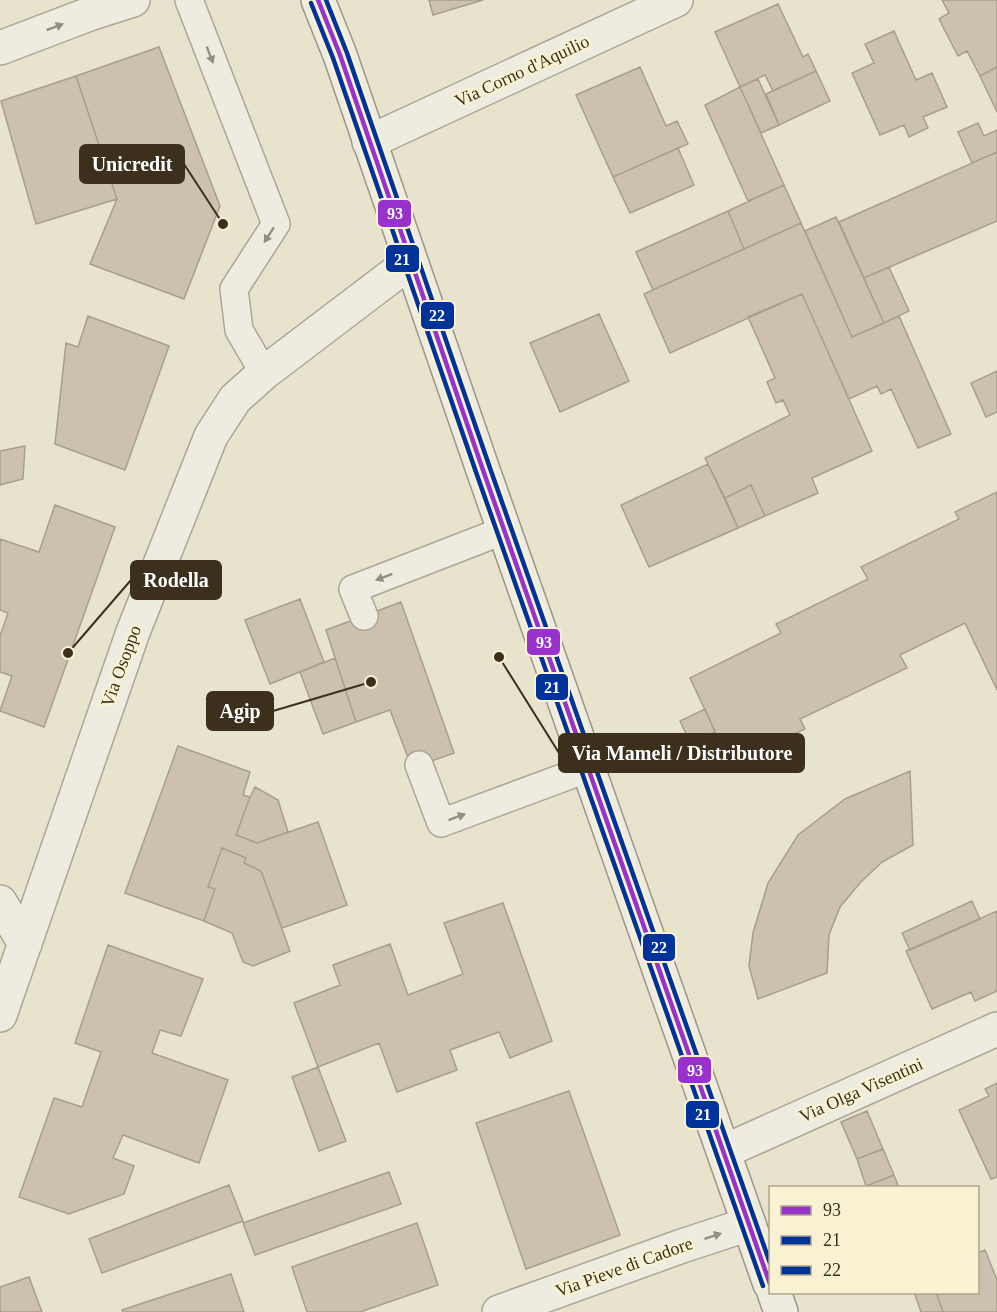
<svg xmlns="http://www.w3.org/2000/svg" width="997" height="1312" font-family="Georgia,serif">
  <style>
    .building { fill: #cbc1ae; stroke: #a89e8c; stroke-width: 1.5 }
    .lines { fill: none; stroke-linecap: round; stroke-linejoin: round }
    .service-casing { stroke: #aca696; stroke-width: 30 }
    .minor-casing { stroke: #aca696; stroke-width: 36 }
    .secondary-casing { stroke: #9c9686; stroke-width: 36 }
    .service { stroke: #eeece0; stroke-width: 27 }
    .minor { stroke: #eeece0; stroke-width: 33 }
    .secondary { stroke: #eeece0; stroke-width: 33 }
    .bus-1-casing { stroke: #f8f2d3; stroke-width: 9 }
    .bus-2-casing { stroke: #f8f2d3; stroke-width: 9 }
    .bus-3-casing { stroke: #f8f2d3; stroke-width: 9 }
    .bus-1 { stroke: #9932cc; stroke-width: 4.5 }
    .bus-2 { stroke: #039; stroke-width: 4.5 }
    .bus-3 { stroke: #039; stroke-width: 4.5 }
    .oneway { fill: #958e7e }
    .labels { text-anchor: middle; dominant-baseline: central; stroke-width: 5; stroke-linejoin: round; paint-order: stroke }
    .street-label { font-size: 18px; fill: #3c301d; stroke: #f8f2d3 }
    .leader { fill: none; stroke: #3c301d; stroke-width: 2 }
    .callout-dot { fill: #3c301d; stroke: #f8f2d3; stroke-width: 2 }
    .callout { fill: #3c301d; stroke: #3c301d; stroke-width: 2 }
    .callout-label { font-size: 20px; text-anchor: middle; font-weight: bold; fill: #fff }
    .line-badge { stroke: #f8f2d3; stroke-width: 2 }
    .badge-label { font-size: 16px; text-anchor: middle; font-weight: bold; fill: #fff }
  </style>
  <rect width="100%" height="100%" fill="#e7e3cd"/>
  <path class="building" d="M429,0h54l-50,15z
    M942,0h55v67l-17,9 -13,-25 -9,5 -19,-37 10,-6z
    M778,4l25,53 5,-3 8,17 -43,20 -8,-16 -25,12 -25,-55z
    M894,31l22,49 16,-7 15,34 -24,10 5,11 -19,9 -5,-12 -24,10 -28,-62 22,-10 -9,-19z
    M159,47l61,159 -36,93 -94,-35 27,-65 -41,-123z
    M640,67l26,59 11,-5 11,23 -75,33 -37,-82z
    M997,67v45l-17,-36z
    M816,71l14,30 -51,24 -13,-31z
    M76,76l41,123 -81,25 -35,-123z
    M758,79l21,46 -18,8 -21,-46z
    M740,87l44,98 -36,16 -43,-96z
    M978,123l6,13 13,-6v22l-25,11 -14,-31z
    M678,148l16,37 -64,28 -17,-36z
    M997,152v69l-133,57 -25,-56z
    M784,185l17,38 -57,26 -16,-38z
    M728,211l16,38 -91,41 -17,-38z
    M836,217l48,106 -32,14 -47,-106z
    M801,223l51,114 47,-21 52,118 -33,14 -27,-59 -10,5 -4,-8 -28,13 -47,-105 -132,59 -26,-59z
    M889,267l20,44 -25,12 -20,-45z
    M802,294l70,157 -60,27 6,15 -53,23 -14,-31 -26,13 -20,-40 85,-43 -7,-15 -7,3 -9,-21 8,-4 -27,-61z
    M599,314l30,67 -69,31 -30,-69z
    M88,316l81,30 -44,124 -70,-26 11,-101 12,4z
    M997,371v41l-11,5 -15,-34z
    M25,446l-2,33 -23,6v-34z
    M708,464l30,64 -89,39 -28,-62z
    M751,485l14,31 -27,12 -13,-30z
    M997,492v198l-32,-67 -65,32 7,13 -107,51 5,10 -74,36 -41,-87 91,-45 -5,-9 92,-45 -7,-12 98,-48 -4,-7z
    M55,505l60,22 -71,200 -44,-16 12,-35 -12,-4v-36l8,-23 -8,-3v-71l39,13z
    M300,599l24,63 -54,22 -25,-64z
    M401,602l53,151 -42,15 -22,-58 -34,12 -30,-92z
    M335,658l21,64 -33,12 -23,-62z
    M705,709l10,23 -25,10 -10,-21z
    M178,746l72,26 -7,23 7,2 -14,38 21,8 61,-21 29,83 -65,23 -21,-57 -17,-8 2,-5 -24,-10 -14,39 7,2 -11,32 -79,-28z
    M910,771l3,74 -31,17 -22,21 -20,24 -11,28 -2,38 -69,26 -9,-33 4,-33 15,-50 30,-48 47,-36z
    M255,787l23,13 10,32 -31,11 -21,-8 14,-38z
    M222,848l24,10 -2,5 17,8 29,80 -37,15 -10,-4 -11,-29 -28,-12 11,-32 -7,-2z
    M972,901l8,18 -70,31 -8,-17z
    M503,903l49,138 -42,17 -11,-26 -49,18 7,20 -60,22 -18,-49 -61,24 -24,-64 46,-18 -7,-20 57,-21 18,51 55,-21 -19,-51z
    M997,911v80l-22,10 -4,-9 -39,17 -26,-58z
    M108,945l95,34 -22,57 -21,-6 -8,23 76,27 -29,83 -76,-28 -10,23 21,8 -10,28 -55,20 -50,-17 35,-99 28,9 19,-55 -26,-9z
    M318,1067l28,74 -27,10 -27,-74z
    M997,1083v94l-6,2 -32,-69 30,-14 -4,-7z
    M569,1091l51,144 -94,34 -50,-146z
    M867,1111l16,38 -26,10 -16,-37z
    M883,1149l11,26 -28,11 -9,-27z
    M389,1172l12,32 -146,51 -12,-32z
    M894,1175l5,13h-37l4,-2z
    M229,1185l14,36 -141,52 -13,-34z
    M417,1223l21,62 -78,27h-53l-15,-45z
    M985,1250l12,30v32h-54l-7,-20h42v-39z
    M231,1274l13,38h-121l-1,-2z
    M29,1277l13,35h-42v-25z
    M914,1292h22l7,20h-22z"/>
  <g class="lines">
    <g class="service-casing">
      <path id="service" d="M189,0l87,224 -42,65 5,41 25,43
        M364,616l-11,-27 152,-59
        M419,765l22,58 148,-55"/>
    </g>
    <g class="minor-casing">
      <path id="minor" d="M0,48l92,-35 41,-13
        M369,142l307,-142
        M0,902l25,42
        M0,1015l133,-383 78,-196 24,-37 29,-26 146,-111
        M725,1151l272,-122
        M499,1312l183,-66 67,-22"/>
    </g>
    <g class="secondary-casing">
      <path id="secondary" d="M318,0l22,55 144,418 286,811
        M774,1292l7,20"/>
    </g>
    <use href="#service" class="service"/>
    <use href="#minor" class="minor"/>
    <use href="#secondary" class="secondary"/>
    <g class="bus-1-casing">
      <path id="bus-1" d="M318,0l22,55 144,418 286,811"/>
    </g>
    <g class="bus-2-casing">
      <path id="bus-2" d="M311,3l22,55 144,417 286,811"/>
    </g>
    <g class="bus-3-casing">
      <path id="bus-3" d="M326,0l21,53 144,418 279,792"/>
    </g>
    <use href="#bus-1" class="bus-1"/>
    <use href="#bus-2" class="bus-2"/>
    <use href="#bus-3" class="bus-3"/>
  </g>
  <defs><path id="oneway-solid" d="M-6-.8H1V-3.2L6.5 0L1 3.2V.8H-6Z" transform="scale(1.5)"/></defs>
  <g class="oneway">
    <use href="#oneway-solid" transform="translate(55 27) rotate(-21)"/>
    <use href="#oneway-solid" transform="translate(210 55) rotate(69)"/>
    <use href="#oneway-solid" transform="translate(269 235) rotate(123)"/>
    <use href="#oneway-solid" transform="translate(384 577) rotate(159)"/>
    <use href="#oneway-solid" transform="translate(457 817) rotate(-20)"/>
    <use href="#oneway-solid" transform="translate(713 1236) rotate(-18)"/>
  </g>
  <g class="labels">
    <g class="street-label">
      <text transform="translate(522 71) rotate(-25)">Via Corno d'Aquilio</text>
      <text transform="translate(121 666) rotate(-70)">Via Osoppo</text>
      <text transform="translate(861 1090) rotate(-24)">Via Olga Visentini</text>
      <text transform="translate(624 1267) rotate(-20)">Via Pieve di Cadore</text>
    </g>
  </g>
  <path class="leader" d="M223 224L184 164M68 653L131 580M371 682L273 711M499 657L559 753"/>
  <g class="callout-dot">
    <circle cx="223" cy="224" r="6"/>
    <circle cx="68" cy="653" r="6"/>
    <circle cx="371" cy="682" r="6"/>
    <circle cx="499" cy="657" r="6"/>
  </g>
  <g class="callout">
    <rect x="80" y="145" width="104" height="38" rx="6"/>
    <rect x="131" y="561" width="90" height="38" rx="6"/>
    <rect x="207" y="692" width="66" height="38" rx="6"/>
    <rect x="559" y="734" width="245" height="38" rx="6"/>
  </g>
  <g class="callout-label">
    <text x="132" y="171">Unicredit</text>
    <text x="176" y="587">Rodella</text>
    <text x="240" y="718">Agip</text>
    <text x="682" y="760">Via Mameli / Distributore</text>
  </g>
  <g class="line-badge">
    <rect x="377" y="199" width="35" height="29" rx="6" fill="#9932cc"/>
    <rect x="385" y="244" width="35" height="29" rx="6" fill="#039"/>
    <rect x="420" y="301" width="35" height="29" rx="6" fill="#039"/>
    <rect x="526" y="628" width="35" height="28" rx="6" fill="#9932cc"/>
    <rect x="535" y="673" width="34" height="28" rx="6" fill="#039"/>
    <rect x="642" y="933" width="34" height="29" rx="6" fill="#039"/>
    <rect x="677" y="1056" width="35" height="28" rx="6" fill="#9932cc"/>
    <rect x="685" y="1100" width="35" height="29" rx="6" fill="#039"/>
  </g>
  <g class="badge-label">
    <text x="395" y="219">93</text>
    <text x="402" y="265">21</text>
    <text x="437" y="321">22</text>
    <text x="544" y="648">93</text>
    <text x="552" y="693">21</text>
    <text x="659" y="953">22</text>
    <text x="695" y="1076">93</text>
    <text x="703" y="1120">21</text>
  </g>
  <rect x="769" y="1186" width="210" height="108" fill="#f8f2d3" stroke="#ada48a" stroke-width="1.5"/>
  <rect x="781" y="1206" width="30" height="9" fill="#9932cc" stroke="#ada48a" stroke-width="1.5"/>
  <text x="823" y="1216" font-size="18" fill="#3c301d">93</text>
  <rect x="781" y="1236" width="30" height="9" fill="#003399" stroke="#ada48a" stroke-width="1.5"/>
  <text x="823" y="1246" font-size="18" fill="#3c301d">21</text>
  <rect x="781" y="1266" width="30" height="9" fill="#003399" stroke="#ada48a" stroke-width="1.5"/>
  <text x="823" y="1276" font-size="18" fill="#3c301d">22</text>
</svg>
